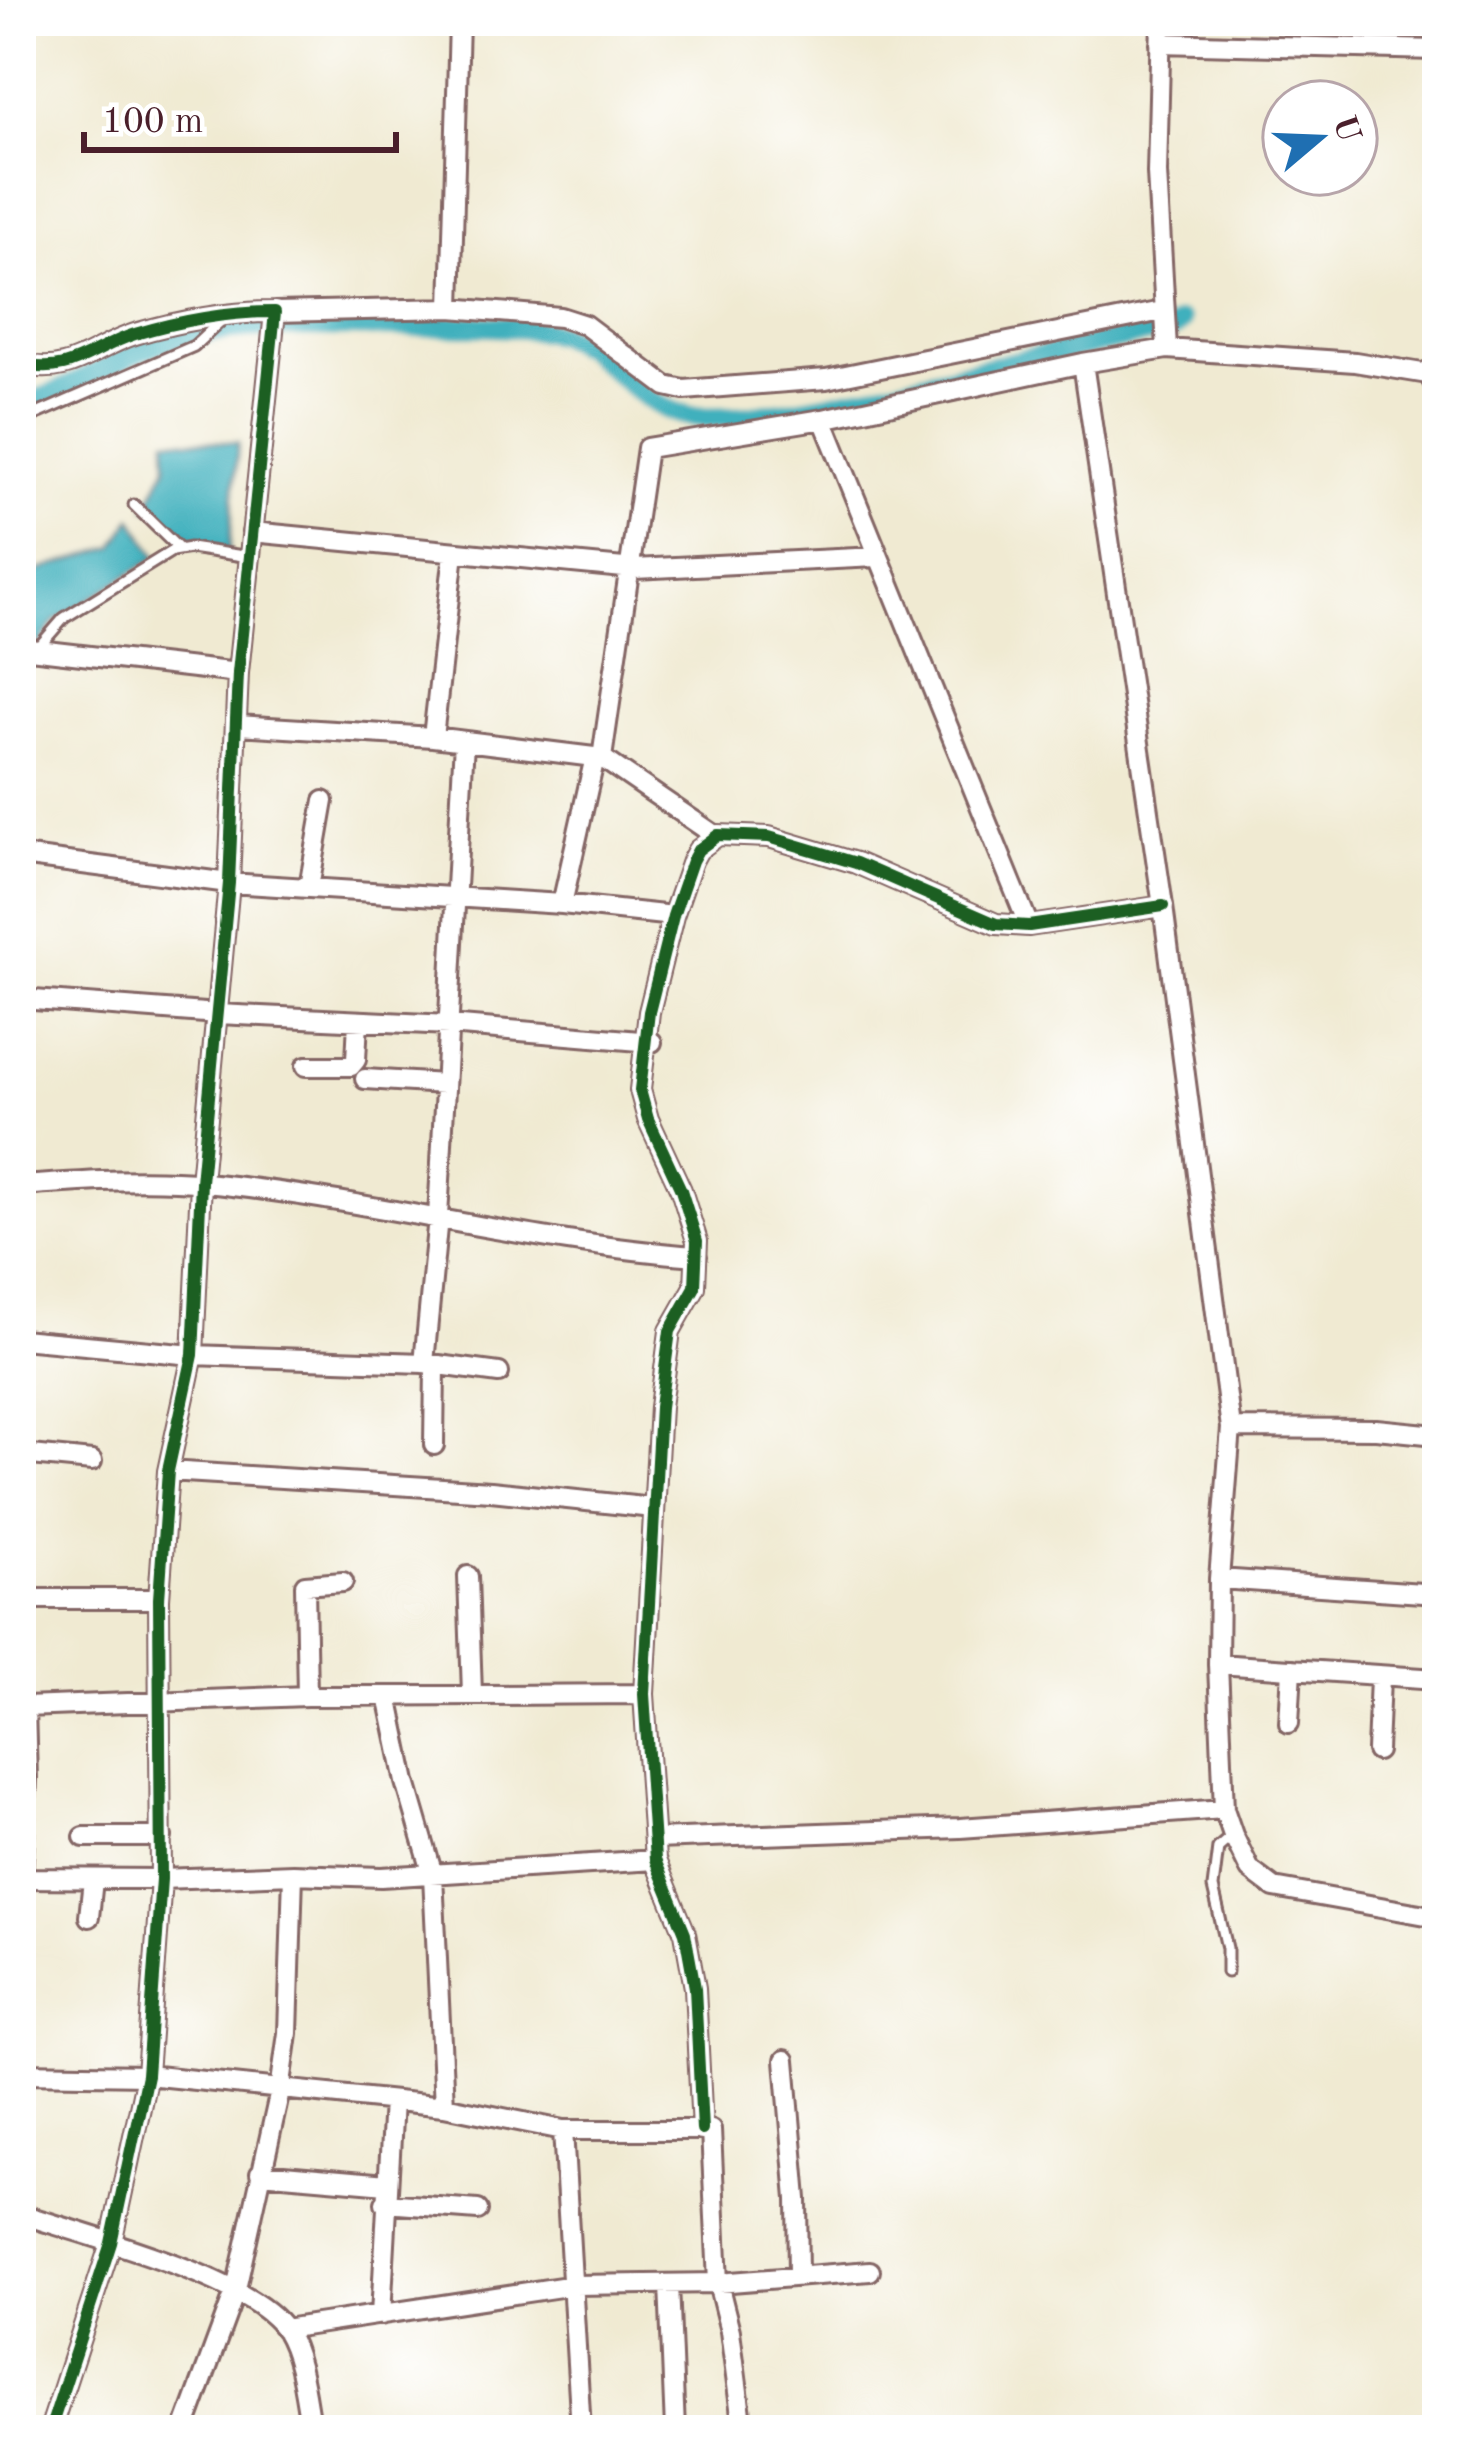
<svg xmlns="http://www.w3.org/2000/svg" width="1458" height="2451" font-family="'Old Standard TT',serif">
  <style>
    .water { fill: #41b0bd; stroke: #466874; stroke-width: 3 }
    .lines { fill: none; stroke-linecap: round; stroke-linejoin: round }
    .canal { stroke: #41b0bd; stroke-width: 21 }
    .service-casing { stroke: #846665; stroke-width: 15 }
    .minor-casing { stroke: #846665; stroke-width: 24 }
    .service { stroke: #fff; stroke-width: 9 }
    .minor { stroke: #fff; stroke-width: 18 }
    .cycleway-casing { stroke: #fff; stroke-width: 20 }
    .cycleway { stroke: #1b5e20; stroke-width: 12 }
  </style>
  <rect width="100%" height="100%" fill="#fff"/>
  <filter id="ink" filterUnits="userSpaceOnUse"><feTurbulence type="fractalNoise" baseFrequency=".00833" numOctaves="2"/><feDisplacementMap in="SourceGraphic" scale="24" xChannelSelector="R" yChannelSelector="G"/><feConvolveMatrix kernelMatrix="1 2 1 2 8 2 1 2 1" color-interpolation-filters="sRGB"/></filter>
  <filter id="wash" filterUnits="userSpaceOnUse"><feTurbulence type="fractalNoise" baseFrequency=".004" numOctaves="4" result="noise"/><feDisplacementMap in="SourceGraphic" scale="48" xChannelSelector="R" yChannelSelector="G"/><feGaussianBlur stdDeviation="2.7" result="paint"/><feColorMatrix in="noise" values="0 0 0 0 0 0 0 0 0 0 0 0 0 0 0 0 0 1.4 0 .05"/><feComposite in="paint" operator="in"/></filter>
  <g filter="url(#wash)">
    <rect width="100%" height="100%" fill="#f0ead2"/>
    <path class="water" d="M166,439l72,4 -9,109 -40,-8 -33,-33 -10,-3 21,-42z
      M132,518l25,39 -101,63 -16,23 -19,2v-69l93,-29z"/>
    <g class="lines">
      <path class="canal" d="M21,405c54,-15 97,-50 150,-65 67,-18 140,-12 209,-13 54,0 110,-4 164,4 61,9 91,84 157,86 80,2 164,-21 242,-39 77,-18 154,-34 232,-51l6,-5"/>
    </g>
  </g>
  <g filter="url(#ink)">
    <g class="lines">
      <g class="service-casing">
        <path id="service" d="M21,421l173,-75 29,-27
          M134,505l45,44
          M37,649l27,-31 108,-67 18,-3 60,9
          M1227,1972v-24l-14,-60 5,-40 15,-13"/>
      </g>
      <g class="minor-casing">
        <path id="minor" d="M1161,21l-4,152 10,176
          M1160,43l277,7
          M451,308l8,-287
          M275,312l176,-4 109,9 25,8 81,61 18,4 142,-11 336,-68
          M21,364c50,13 70,-16 114,-30 44,-13 94,-22 140,-22l-37,361 -9,210 -28,299 -8,173 -25,116 -9,128 2,280 -14,196 -36,168 -61,187
          M823,419l206,507
          M252,532l382,37 243,-12
          M21,648l217,25
          M238,725l195,12 169,21
          M433,737l21,-184
          M716,836l-114,-78 45,-310 176,-29 260,-56
          M21,856l208,27 333,21 111,12
          M309,887l15,-86
          M562,904l33,-147
          M21,999l197,15 231,11 203,17
          M306,1066h45l5,-6 2,-39
          M365,1079l79,5
          M21,1186c59,-4 125,-9 184,-3 165,16 326,61 492,73
          M21,1339l172,16 231,8 75,10
          M424,1363l14,-146 26,-476
          M1231,1428l-68,-522 -80,-543 84,-14 188,13 73,12 9,14
          M1437,1435l-61,-6 -145,-1 -12,151 -1,85 6,145 9,26 17,35 24,18 163,29
          M434,1445l1,-79
          M21,1454l71,7
          M168,1471l323,20 162,17
          M468,1576l4,118
          M1219,1579l218,15
          M21,1599h138
          M1218,1664l219,15
          M307,1696l-2,-111 38,-3
          M388,1696l18,86 27,93 11,231
          M1289,1723l3,-54
          M1377,1751l3,-74
          M84,1837h78
          M655,1839l305,-11 264,-19
          M21,1878l140,1 132,-5 88,3 274,-17
          M22,1878l5,-99 -2,-72 282,-11 337,-2
          M89,1917l4,-37
          M785,2060l12,139 1,76
          M21,2073l126,2 297,31 119,24h148l7,153 12,48 13,99
          M563,2130l18,300
          M702,2130l-7,-142 -10,-55 -30,-73 -11,-166 16,-287 10,-76 25,-44 2,-46 -16,-51 -33,-71 -8,-29 9,-78 24,-96 19,-55 6,-11 20,-15 51,2 87,26 140,61 33,2 134,-20
          M260,2173l127,11
          M385,2203l93,7
          M21,2214c61,20 231,64 264,116 17,28 20,69 26,100
          M669,2284l6,146
          M381,2315l12,-214
          M284,2329l290,-44 144,-2 152,-12
          M184,2430l52,-141 44,-198 8,-58 5,-159"/>
      </g>
      <use href="#service" class="service"/>
      <use href="#minor" class="minor"/>
      <g class="cycleway-casing">
        <path id="cycleway" d="M21,364c50,13 70,-16 114,-30 44,-13 94,-22 140,-22l-37,361 -9,210 -28,299 -8,173 -25,116 -9,128 2,280 -14,196 -36,168 -61,187
          M702,2130l-7,-142 -10,-55 -30,-73 -11,-166 16,-287 10,-76 25,-44 2,-46 -16,-51 -33,-71 -8,-29 9,-78 24,-96 19,-55 6,-11 20,-15 51,2 87,26 140,61 33,2 134,-20"/>
      </g>
      <use href="#cycleway" class="cycleway"/>
    </g>
  </g>
  <rect width="1458" height="2451" fill="none" stroke="#fff" stroke-width="72"/>
  <g transform="translate(1320 138) rotate(71)"><circle r="57" fill="#ffffff" stroke="#b7a5aa" stroke-width="3"/>
  <path d="M0-9L21 45L0 30L-21 45Z" fill="#1f6fb2"/>
  <text y="-18" font-size="33" font-weight="bold" text-anchor="middle" fill="#4a1f2b">U</text>
  </g>
  <path d="M84 132v18h312v-18" fill="none" stroke="#4a1f2b" stroke-width="6"/>
  <text x="102" y="132" font-size="36" fill="#4a1f2b" stroke="#ffffff" stroke-width="9" paint-order="stroke">100 m</text>
</svg>
